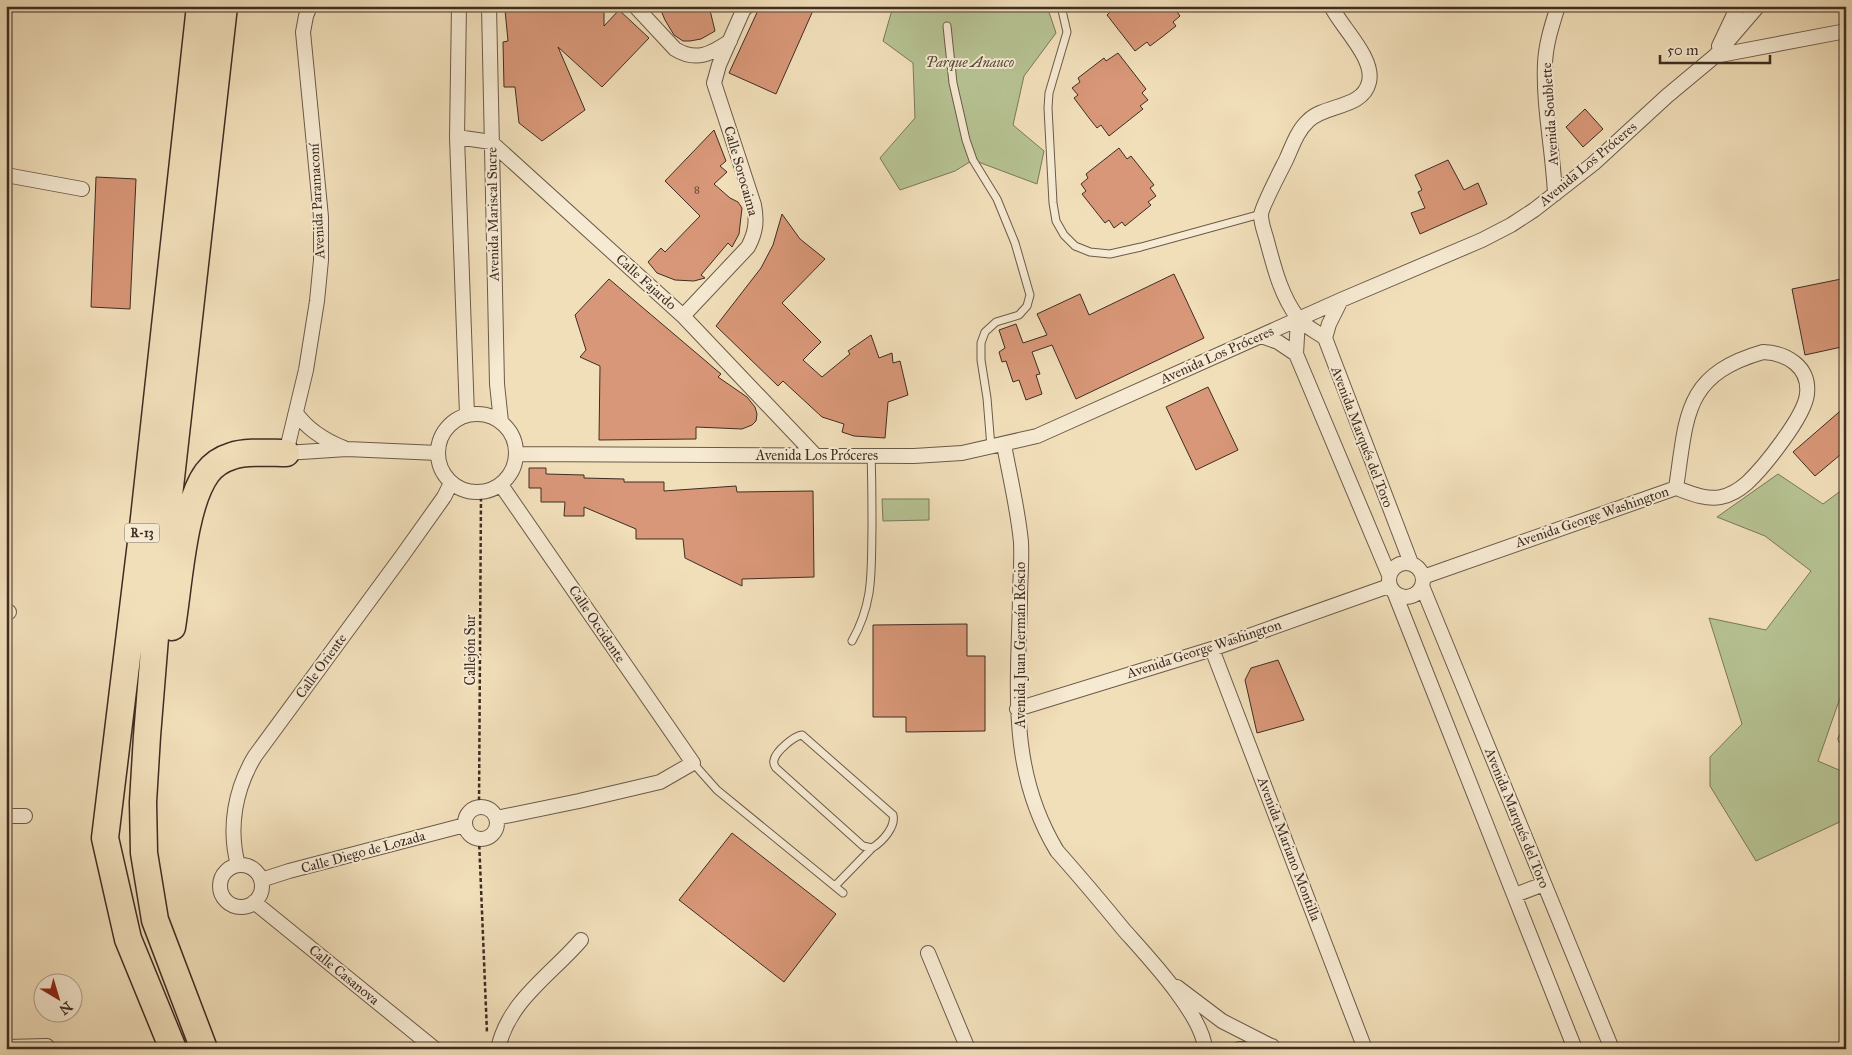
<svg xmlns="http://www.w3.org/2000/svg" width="1852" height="1055" font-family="'IM FELL Great Primer',serif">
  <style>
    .green { fill: #b6c292; stroke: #7a785a }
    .building { fill: #d89778; stroke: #3f2d23 }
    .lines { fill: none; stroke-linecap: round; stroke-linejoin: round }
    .lane-casing { stroke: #6c5a49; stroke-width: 9 }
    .street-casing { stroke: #6c5a49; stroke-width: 16 }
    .highway-casing { stroke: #3f2d23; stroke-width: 29 }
    .path { stroke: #3f2d23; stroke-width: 2.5; stroke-dasharray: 4 2.5; stroke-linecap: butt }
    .lane { stroke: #f6ead2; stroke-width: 7 }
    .street { stroke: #f6ead2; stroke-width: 14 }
    .highway { stroke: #f1dfba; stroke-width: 26 }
    .labels { text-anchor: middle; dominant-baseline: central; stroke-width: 4; stroke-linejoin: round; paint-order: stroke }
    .number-label { font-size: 11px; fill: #654838 }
    .shield { fill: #f6ead2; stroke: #766658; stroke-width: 1 }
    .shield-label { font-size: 12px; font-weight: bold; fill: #3f2d23 }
    .park-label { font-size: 14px; font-style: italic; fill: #574b39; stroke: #f6ead2 }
    .street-label { font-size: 14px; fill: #3f2d23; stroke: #f6ead2 }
  </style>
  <rect width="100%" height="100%" fill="#f1dfba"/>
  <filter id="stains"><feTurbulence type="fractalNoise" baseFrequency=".004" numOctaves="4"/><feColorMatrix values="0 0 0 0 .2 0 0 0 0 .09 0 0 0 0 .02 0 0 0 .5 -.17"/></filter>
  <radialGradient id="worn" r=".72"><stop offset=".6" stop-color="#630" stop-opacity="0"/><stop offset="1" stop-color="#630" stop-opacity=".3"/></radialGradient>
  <path class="green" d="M897,6h150l9,27 -32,43 -11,49 31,26 -7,33 -64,-24 -18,11 -55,19 -20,-32 35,-40 -2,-55 -30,-22 9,-31z
    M1778,474l45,30 23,-17v126l-3,5 3,6v57l-28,80 28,12v46l-90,42 -46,-75v-29l32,-33 -33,-106 57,12 45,-59 -46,-35 -48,-19z
    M882,499h47v21l-46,1z"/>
  <path class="building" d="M532,6h72v20l15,-16 30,28 -47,49 -44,-40 27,63 -43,31 -23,-18 -4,-36h-11l-1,-45 5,-1 -3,-31 27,-2z
    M659,6h50l6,25 -14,8 -11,2h-7l-9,-6 -9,-15z
    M760,6h55l-39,88 -47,-21z
    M1107,6h66l7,10 -7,6 3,4 -14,11 -12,9 -3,-4 -12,9 -28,-36 4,-4z
    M1118,53l28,36 -4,4 6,7 -8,6 3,3 -34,27 -8,-11 -4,3 -8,-10 -15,-20 4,-3 -6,-7 8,-6 -2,-4 26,-20 2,3z
    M1585,109l18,20 -20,18 -17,-20z
    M714,130l12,31 -6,5 7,6 -13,12 16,14 8,4 4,6 -3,26 -7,13 -4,-4 -27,32 4,3 -11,3 -19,-1 -18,-7 -9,-11 13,-14 4,4 35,-36 -35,-35z
    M1119,148l8,11 4,-3 8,10 15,19 -4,3 6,8 -8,6 3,3 -26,21 -3,-4 -8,6 -5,-8 -4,3 -8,-10 -15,-19 4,-3 -5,-7 7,-6 -2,-4z
    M1448,160l16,30 14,-7 9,21 -67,30 -9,-21 14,-5 -7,-16 4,-2 -7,-15z
    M96,177l40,2 -6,130 -39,-2z
    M782,214l18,25 25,20 -43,44 39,39 -18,18 19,17 28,-23 -2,-3 23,-16 8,23 13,-5 1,10 7,-2 8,34 -20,7 -3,36 -31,-2 -12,-4 2,-8 -22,-7 -39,-36 -5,5 -62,-60 45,-58 12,-23z
    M1174,274l30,64 -128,61 -24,-54 -20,7 8,22 -4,1 6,19 -16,6 -7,-20 -6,2 -7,-21 -4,1 -3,-10 6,-4 -6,-18 17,-6 7,19 24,-8 -10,-21 43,-20 9,21z
    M1846,278v68l-41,9 -13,-66z
    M609,279l112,95 -3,3 29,20 8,10 2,7 -1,7 -4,4 -10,4 -46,-2v12l-97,1 1,-74 -20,-9 6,-7 -11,-35z
    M1208,387l30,63 -42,20 -30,-63z
    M1846,406v44l-31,26 -22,-24z
    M529,468h17v6l38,1v3l40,1v3h40v9l72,-5 1,6 76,-1 1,86 -72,2v7l-57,-28 -2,-19h-47v-10l-52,-22v9h-20l1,-14h-24v-14h-12z
    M967,624v32h18v75l-79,1v-15h-33v-92z
    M1278,660l26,60 -47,13 -12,-53 6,-12z
    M732,833l104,81 -52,68 -105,-82z"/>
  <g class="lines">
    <g class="lane-casing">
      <path id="lane" d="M1061,6l6,26 -18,61 -1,15 5,95 3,18 8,14 11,11 15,6 20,2 31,-7 120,-33
        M744,13l10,-7
        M947,26l6,57 13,57 7,20 24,39 18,44 15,52 -3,11 -8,9 -23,7 -11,10 -4,11v17l6,38 4,49
        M852,641c22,-39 19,-69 20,-112 0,-25 0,-49 -1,-74
        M1846,732l-4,7 4,2
        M693,763l24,27 126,103
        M835,886l37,-38c10,-6 24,-21 21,-33l-91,-80c-8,1 -26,16 -28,25 -1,4 0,5 2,8l87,78 9,2"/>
    </g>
    <g class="street-casing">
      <path id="street" d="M310,6l-4,10 -3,16 18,185v43l-4,41 -11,69 -20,83 61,-4 91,4
        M459,6l-2,131 10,278
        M489,6l8,378 4,38
        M635,6l40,43c21,13 36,5 55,-8
        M1331,6c10,21 44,52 38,76 -6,27 -45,22 -61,39 -11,10 -16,26 -22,39 -5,10 -25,48 -25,55 0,9 4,18 6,26 7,26 14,55 31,77 6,8 19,14 27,20l86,225
        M1719,46l19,-40
        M1715,56l131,-25
        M457,137l34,5 192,174 132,139
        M6,175l76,14
        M1555,194c-2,-44 -12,-88 -10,-131 1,-20 7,-38 13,-57
        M683,316l65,-69c8,-15 9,-26 6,-42l-40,-122 5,-18 26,-59
        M1298,319l-2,35 93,221
        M1261,336l17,6 18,12
        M1325,338l4,-14 12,-24
        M1763,352c24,1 47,15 44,42 -2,22 -43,73 -60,89 -8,7 -16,12 -26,14 -16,3 -31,-4 -45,-9 11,-72 7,-113 87,-136z
        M296,413c12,17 28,27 48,35
        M438 453a39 39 0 1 1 78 0a39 39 0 1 1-78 0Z
        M1004,445c6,32 14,65 17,97 1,19 -1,39 -1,57 -2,90 -12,171 37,252 23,26 45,52 67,79 23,26 79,85 81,119
        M517,454l397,2 48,-3 75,-17 304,-136 141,-60 29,-15 23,-15 59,-46 74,-68 48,-40 43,-50
        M1389 580a17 17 0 1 1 34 0a17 17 0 1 1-34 0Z
        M1423,577l253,-89
        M1422,586l190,463
        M1395,594l180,455
        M6,612h3
        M1212,649l153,400
        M1017,709l195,-60 177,-63
        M465 823a16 16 0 1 1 32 0a16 16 0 1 1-32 0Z
        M6,816h19
        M496,818l83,-17 81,-19 33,-19 -192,-278
        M238,865c-10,-37 -3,-76 17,-109l147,-200 42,-59 7,-14
        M220 886a21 21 0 1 1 42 0a21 21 0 1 1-42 0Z
        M261,880l28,-9 176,-46
        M1515,895l29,-11
        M254,902l181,147
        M928,953l40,96
        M1177,987l45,34 49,25
        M6,1047l41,-1
        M498,1049c10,-48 53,-74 83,-109
        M1240,1049l32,-3"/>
    </g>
    <g class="highway-casing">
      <path id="highway" d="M172,627c7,-42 11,-121 35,-154 6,-8 15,-14 25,-17 13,-5 39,-3 54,-3
        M173,1049l-45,-110 -23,-101 39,-320 56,-512
        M204,1049l-49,-129 -11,-67 -1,-51 4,-66 13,-160 64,-570"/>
    </g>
    <path class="path" d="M479,807l2,-314
      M479,839l8,194"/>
    <use href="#lane" class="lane"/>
    <use href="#street" class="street"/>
    <use href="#highway" class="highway"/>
  </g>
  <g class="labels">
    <g class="number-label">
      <text x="697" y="189">8</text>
    </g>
    <rect class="shield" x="124.5" y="523.5" width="35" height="19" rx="4"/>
    <g class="shield-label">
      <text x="142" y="533">R-13</text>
    </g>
    <g class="park-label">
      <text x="970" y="62">Parque Anauco</text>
    </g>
    <g class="street-label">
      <text transform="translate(1550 114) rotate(-94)">Avenida Soublette</text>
      <text transform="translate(1588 164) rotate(-40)">Avenida Los Próceres</text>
      <text transform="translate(741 171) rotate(74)">Calle Sorocaima</text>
      <text transform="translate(317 201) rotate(-93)">Avenida Paramaconí</text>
      <text transform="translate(493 214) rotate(-91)">Avenida Mariscal Sucre</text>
      <text transform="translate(646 282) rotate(42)">Calle Fajardo</text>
      <text transform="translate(1217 355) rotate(-24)">Avenida Los Próceres</text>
      <text transform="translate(1362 437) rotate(69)">Avenida Marqués del Toro</text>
      <text x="817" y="455">Avenida Los Próceres</text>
      <text transform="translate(1592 517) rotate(-19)">Avenida George Washington</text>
      <text transform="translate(597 624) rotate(56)">Calle Occidente</text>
      <text transform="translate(1020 645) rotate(-90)">Avenida Juan Germán Róscio</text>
      <text transform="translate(1204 649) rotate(-18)">Avenida George Washington</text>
      <text transform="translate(470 650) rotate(-90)">Callejón Sur</text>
      <text transform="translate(321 666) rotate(-54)">Calle Oriente</text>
      <text transform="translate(1517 818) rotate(68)">Avenida Marqués del Toro</text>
      <text transform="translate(1289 849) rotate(69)">Avenida Mariano Montilla</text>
      <text transform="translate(363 852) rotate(-15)">Calle Diego de Lozada</text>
      <text transform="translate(344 975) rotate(39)">Calle Casanova</text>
    </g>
  </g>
  <rect width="1852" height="1055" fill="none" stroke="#f1dfba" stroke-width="25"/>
  <rect x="8" y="8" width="1837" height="1040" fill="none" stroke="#3f2d23" stroke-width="2.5"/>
  <rect x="12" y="12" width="1827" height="1030" fill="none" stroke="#3f2d23"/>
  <g transform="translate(58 998) rotate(142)"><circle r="24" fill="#f6ead2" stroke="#ad9e8c"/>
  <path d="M0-4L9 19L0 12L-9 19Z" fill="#8f2418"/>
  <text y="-8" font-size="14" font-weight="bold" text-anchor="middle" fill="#3f2d23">N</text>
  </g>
  <path d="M1660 55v8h110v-8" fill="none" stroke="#3f2d23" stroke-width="2.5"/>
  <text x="1667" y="55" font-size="15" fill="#3f2d23" stroke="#f6ead2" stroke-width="4" paint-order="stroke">50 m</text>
  <rect width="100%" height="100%" filter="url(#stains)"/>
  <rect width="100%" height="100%" fill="url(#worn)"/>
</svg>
